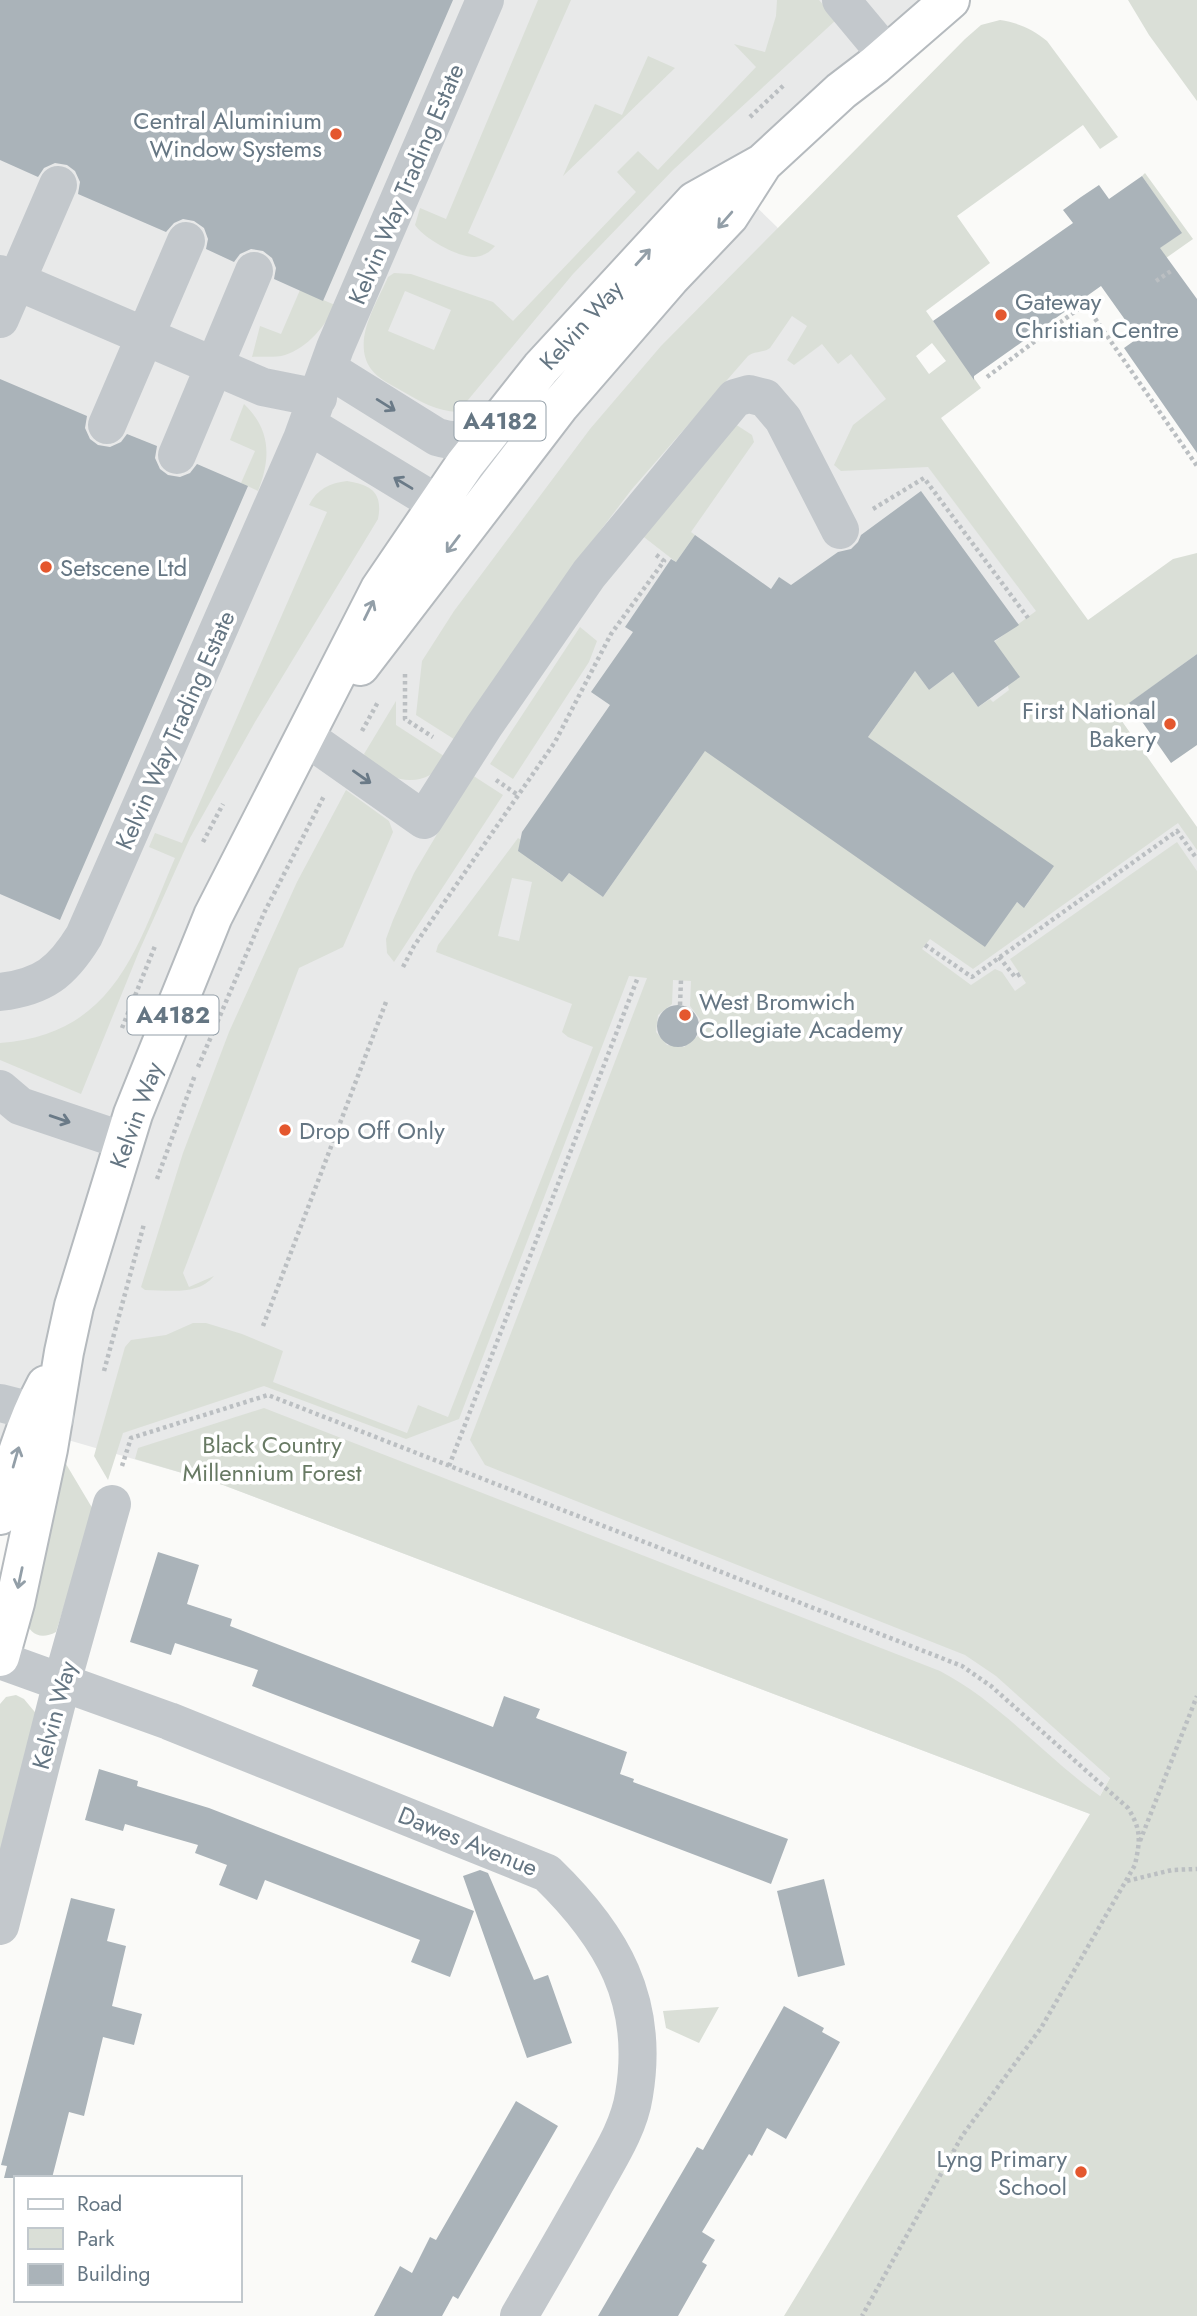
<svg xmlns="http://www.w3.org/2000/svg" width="1197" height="2316" font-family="Jost,sans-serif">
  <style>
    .built { fill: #e8e9e9 }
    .green { fill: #dadfd7; fill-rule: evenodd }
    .building { fill: #aab3b9 }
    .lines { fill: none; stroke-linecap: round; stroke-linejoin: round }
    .major-casing { stroke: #b5babe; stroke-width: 42 }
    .path { stroke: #bbbfc2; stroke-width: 4.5; stroke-dasharray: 3.5 3.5; stroke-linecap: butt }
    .minor { stroke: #c3c8cc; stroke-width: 38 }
    .major { stroke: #fff; stroke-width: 38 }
    .oneway { stroke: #939fa8 }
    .oneway2 { stroke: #6a7a87 }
    .poi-dot { fill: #e4572e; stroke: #fff; stroke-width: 2.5 }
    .labels { text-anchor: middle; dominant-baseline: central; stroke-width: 7; stroke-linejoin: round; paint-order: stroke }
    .shield { fill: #fff; stroke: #939fa8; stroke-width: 2 }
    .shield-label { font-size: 23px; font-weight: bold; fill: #657683 }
    .poi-label { font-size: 24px; fill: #657683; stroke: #fff; text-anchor: start }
    .street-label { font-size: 24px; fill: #657683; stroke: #fff }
    .park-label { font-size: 24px; fill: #687a64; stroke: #fff }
  </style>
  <rect width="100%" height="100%" fill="#fafaf8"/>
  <path class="built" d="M0,0h950l-212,189 39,38 420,602v791l-107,194 -867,-329 -186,-54 -37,84z"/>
  <path class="green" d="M538,0h33l-103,233 27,13c-5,6 -11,10 -20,11 -16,1 -52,-19 -60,-32l5,-17 26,11z
    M777,0h42l17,20 -163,150 -100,104 -115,138c-22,-1 -37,-10 -56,-21 -10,-6 -24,-12 -31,-22 -20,-28 6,-66 17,-92l6,-4 17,1 82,28 20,19 123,-129 -19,-20 21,-21 20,19 98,-103 -22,-23 31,8 11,-36zM405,291l46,19 -17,40 -46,-19z
    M1128,0h69v101l-48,-66z
    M1000,20c19,3 32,9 47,21l71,96 -18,12 -17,-24 -126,91 33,47 -64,48 55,77 -40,30 147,202 85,-61 24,-6v101l-81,59 81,114v23l-19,-27 -205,146 -43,-30 -8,10 49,36 24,-16 7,3 13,19 11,-8 -16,-24 167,-117 20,29v1445h-413l306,-502 -867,-329 -88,-26 3,-11 126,-40 676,263c61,32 105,86 160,125l10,-18 -114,-102 -31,-21 -480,-190 -15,-25 177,-462 -18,-2 -170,443 -53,20 -142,-53 -141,47 -15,47 -14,-24 31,-109 6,-7 35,-5 27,-12h13l36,11 41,17 -10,31 134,51 11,-28 30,12 145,-370 -25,-10 -6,-5 10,-28 -136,-52 2,-7 80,-107 24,16 -6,10 26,18 7,-9 34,24 127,-182 255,232 31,-45 9,5 28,-40 -185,-130 47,-66 14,19 24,-18 25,35 12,-8 3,3 16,-12 -15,-48 42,-31 -108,-144 -87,4 -7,-6 19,-40 33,-26 -35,-45 -13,10 -16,-20 -28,21 -7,-5 20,-34 -15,-10 -22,32c-7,5 -15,3 -22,8l-116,133 -77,101 -98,151 -41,-26 6,-54 32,-50 136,-182 71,-83 304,-307 16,-14zM932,343l14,18 -17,13 -13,-18zM512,878l20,4 -13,59 -21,-5zM673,980l18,1 -1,25 10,13 -2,17 -14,11 -17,-2 -11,-13 2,-17 14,-11z
    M648,56l27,12 -112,108 32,-72 27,11z
    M1145,173l48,66 -44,31 -7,-10 39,-27 -39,-57z
    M300,290l35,15c-9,21 -28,43 -50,50 -10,3 -23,1 -33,2l8,-31 21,8z
    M244,404c27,26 27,54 14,87l-17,-8 14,-32 -25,-11z
    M735,424l17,11 2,7 -63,90 4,3 -19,27 -36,-28z
    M347,481c25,4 36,12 31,38l-123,203 -65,116 -50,111 -59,145 -81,-34v-17c116,-9 136,-95 175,-185l-26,-11 6,-14 27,10 145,-331 -18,-7c8,-16 21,-22 38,-24z
    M580,627l17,14 -8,21 -76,117 -23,-15z
    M396,701v24l51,33c-5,5 -11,13 -17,17 -22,13 -54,-1 -66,-21z
    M472,775l31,20 -109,167 -7,-9 -1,-14 7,-19 21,-47z
    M346,790l43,31 4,11 -50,115 -44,21 -116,305 6,14 25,-11c-16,20 -45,14 -69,14l-4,-3 42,-134 46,-121 68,-150z
    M66,1464l28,47 -38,121c-15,8 -27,3 -31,-14z
    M16,1695l8,4 15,18 -39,153v-166l6,-7z
    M719,2007l-20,36 -33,-15 -3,-17z"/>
  <path class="building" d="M0,0h453l-130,301 -49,-22 2,-11 -4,-10 -9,-7 -12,-2 -11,5 -6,8 -28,-13 2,-10 -4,-11 -10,-7 -11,-2 -9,4 -8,9 -88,-38 2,-12 -5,-11 -8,-6 -12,-2 -11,5 -6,9 -38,-17z
    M1142,176l40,57 -22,15 37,51v154l-73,-105 14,-10 -37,-52 -127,90v4l-41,-59 140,-98 -10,-13 18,-13 18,-12 10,14z
    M0,379l87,37 -2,12 5,11 8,6 12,2 11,-5 6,-8 30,12 -2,12 5,11 8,6 12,2 10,-4 7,-9 51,22 -188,434 -60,-26z
    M921,491l98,134 -25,16 26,36 -42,30 -25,-35 -24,18 -14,-19 -47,66 186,129 -30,42 -7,-6 -32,45 -280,-196 -102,146 -34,-24 -7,9 -44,-31 4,-19 88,-127 -19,-13 42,-60 -8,-5 46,-68 5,3 19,-27 76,54 8,-12 12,8 47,-33 13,-3 7,-7 3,-7z
    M1197,654v91l-26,18 -42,-60z
    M657 1026a21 21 0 1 1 42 0a21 21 0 1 1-42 0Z
    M158,1552l41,13 -12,39 45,15 -2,7 263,101 11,-31 36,13 -4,9 91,34 -7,22 14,5 -1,3 155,57 -17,45 -519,-198 6,-16 -83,-27 -4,12 -41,-13z
    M99,1769l39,12 -1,5 72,22 265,103 -24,66 -39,-15 9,-22 -155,-60 -8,20 -38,-15 8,-20 -32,-12 3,-8 -73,-21 -2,7 -38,-11z
    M480,1870l8,3 46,107 14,-5 24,68 -45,15 -64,-182z
    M824,1879l21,86 -47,12 -21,-86z
    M71,1898l44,11 -8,32 19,5 -14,60 30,8 -8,31 -31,-8 -19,79 -15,-4 -17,66h-48l3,-12 -6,-1z
    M784,2006l40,22 -2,4 18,10 -54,97 -19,-11 -15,28 -3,-2 -47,78 13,8 -13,22 5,3 -29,51h-80l99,-169 6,3z
    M516,2101l42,25 -100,173 -5,-3 -11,20h-68l26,-50 12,7 18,-36 6,3z"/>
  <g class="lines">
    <g class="major-casing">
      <path id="major" d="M360,666l200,-261 110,-127 59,-62 34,-53 78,-72 34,-26 75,-65
        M0,1515c12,-45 24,-89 46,-130
        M0,1657l15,-54 33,-154 16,-97 10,-46 59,-192 80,-198 167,-327 85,-125 76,-96 154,-167 68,-38"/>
    </g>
    <path class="path" d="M750,117l34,-32
      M1156,281l15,-10
      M987,377l98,-73 112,162
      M873,509l51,-31 104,140
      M405,674v45l28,18
      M362,731l16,-29
      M496,780l22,15
      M203,842l20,-38
      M925,945l47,32 205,-146 20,28
      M999,957l16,20 5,-3
      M403,967l11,-21 141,-204 56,-108 53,-73 -9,-7
      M680,1005l1,-25
      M122,1028l33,-82
      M198,1067l66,-154 60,-117
      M157,1179l38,-104
      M263,1326l123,-324
      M104,1371l40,-147
      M122,1466l9,-28 137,-43 694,271 29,20 137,122c14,23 12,32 7,57l-94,163 -79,108 -100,180
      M449,1466l189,-489
      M1140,1841l57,-145
      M1127,1881l45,-11 25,-1"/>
    <path class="minor" d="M841,0l45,54
      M0,274l263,113 55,11
      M0,319l58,-134
      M328,369l109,68c27,8 37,1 60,-13
      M107,425l79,-184
      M308,425l130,79 21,1 60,-78
      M177,455l77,-184
      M306,737l118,83 60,-94 105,-152 146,-176 14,-4 16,4 18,21 57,111
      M0,992c43,-5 62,-20 84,-56l218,-497 33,-91 150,-348
      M0,1089l20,17 104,35
      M0,1403l55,14
      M0,1660l169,61 378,152c65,63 103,128 87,222 -5,33 -25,63 -41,92 -24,43 -49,86 -74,129
      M0,1926l62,-244 50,-178"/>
    <use href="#major" class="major"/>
  </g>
  <defs><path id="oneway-shaft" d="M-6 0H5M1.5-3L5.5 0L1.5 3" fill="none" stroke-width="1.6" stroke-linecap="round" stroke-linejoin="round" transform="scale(1.75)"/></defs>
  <g class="oneway">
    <use href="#oneway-shaft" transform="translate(725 220) rotate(131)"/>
    <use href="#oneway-shaft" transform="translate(643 257) rotate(-48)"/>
    <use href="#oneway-shaft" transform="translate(453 544) rotate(127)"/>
    <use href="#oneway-shaft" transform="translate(369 610) rotate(-64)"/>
    <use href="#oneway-shaft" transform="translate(16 1457) rotate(-74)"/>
    <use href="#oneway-shaft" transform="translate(20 1578) rotate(102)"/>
  </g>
  <g class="oneway2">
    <use href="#oneway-shaft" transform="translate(386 405) rotate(32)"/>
    <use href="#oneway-shaft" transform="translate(403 483) rotate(-149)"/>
    <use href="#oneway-shaft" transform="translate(362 777) rotate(35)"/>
    <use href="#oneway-shaft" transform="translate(60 1119) rotate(19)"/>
  </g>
  <g class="poi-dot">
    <circle cx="336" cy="134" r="7"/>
    <circle cx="1001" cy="315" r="7"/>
    <circle cx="46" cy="567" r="7"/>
    <circle cx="1170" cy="724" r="7"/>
    <circle cx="685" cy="1015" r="7"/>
    <circle cx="285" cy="1130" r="7"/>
    <circle cx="1081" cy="2172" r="7"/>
  </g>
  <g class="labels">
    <g class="shield">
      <rect x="454.5" y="401.5" width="91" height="39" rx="5"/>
      <rect x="127.5" y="995.5" width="91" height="39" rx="5"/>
    </g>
    <g class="shield-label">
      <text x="500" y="421">A4182</text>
      <text x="173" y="1015">A4182</text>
    </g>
    <g class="poi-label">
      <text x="322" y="120" text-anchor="end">Central Aluminium<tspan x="322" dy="28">Window Systems</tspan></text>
      <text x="1015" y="301">Gateway<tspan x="1015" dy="28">Christian Centre</tspan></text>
      <text x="60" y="567">Setscene Ltd</text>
      <text x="1156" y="710" text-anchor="end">First National<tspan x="1156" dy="28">Bakery</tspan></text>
      <text x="699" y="1001">West Bromwich<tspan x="699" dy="28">Collegiate Academy</tspan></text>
      <text x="299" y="1130">Drop Off Only</text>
      <text x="1067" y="2158" text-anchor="end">Lyng Primary<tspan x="1067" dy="28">School</tspan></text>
    </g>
    <g class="street-label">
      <text transform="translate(406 184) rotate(-67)">Kelvin Way Trading Estate</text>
      <text transform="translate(581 325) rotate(-48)">Kelvin Way</text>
      <text transform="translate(175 730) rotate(-66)">Kelvin Way Trading Estate</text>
      <text transform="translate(136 1115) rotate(-70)">Kelvin Way</text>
      <text transform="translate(54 1715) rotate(-75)">Kelvin Way</text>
      <text transform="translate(468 1841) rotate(22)">Dawes Avenue</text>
    </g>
    <g class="park-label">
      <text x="272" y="1444">Black Country<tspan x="272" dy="28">Millennium Forest</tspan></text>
    </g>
  </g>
  <rect x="14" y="2176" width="228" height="126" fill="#ffffff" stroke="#c1c8cd" stroke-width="2"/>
  <rect x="28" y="2199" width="35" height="10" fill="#ffffff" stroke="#c1c8cd" stroke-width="2"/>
  <text x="77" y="2211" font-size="21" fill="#657683">Road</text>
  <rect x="28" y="2228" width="35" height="21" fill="#dadfd7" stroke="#c1c8cd" stroke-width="2"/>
  <text x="77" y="2246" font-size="21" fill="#657683">Park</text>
  <rect x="28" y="2264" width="35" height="21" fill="#aab3b9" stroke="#c1c8cd" stroke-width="2"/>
  <text x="77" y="2281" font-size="21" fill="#657683">Building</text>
</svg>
